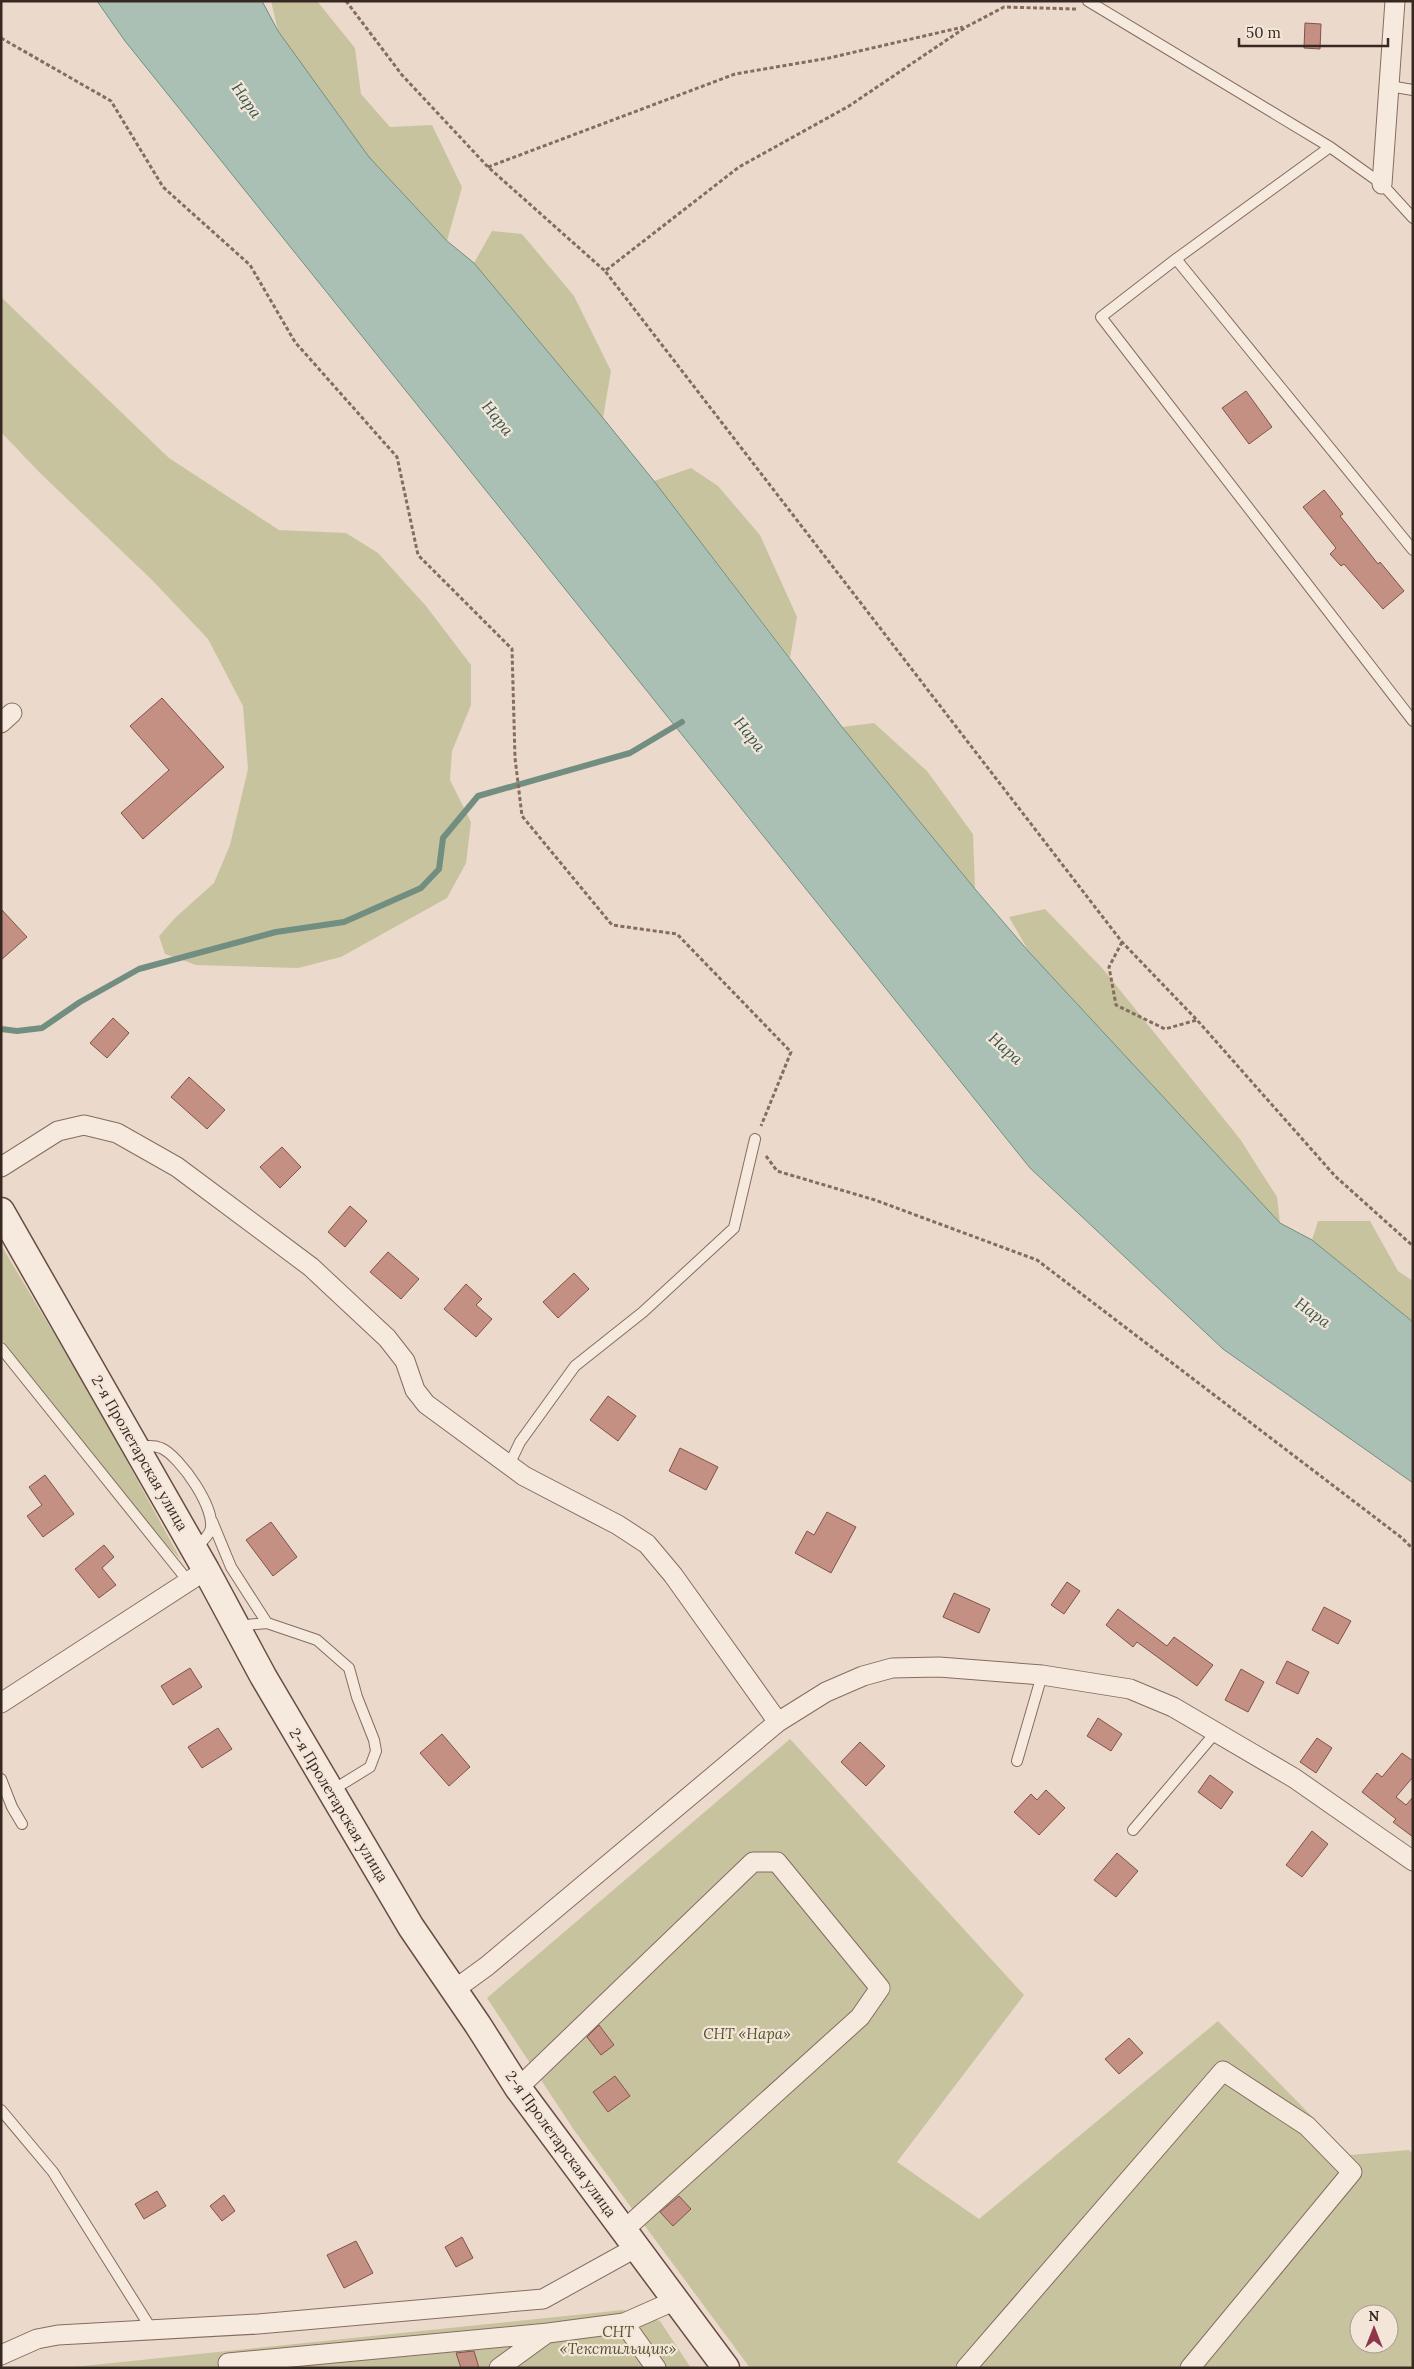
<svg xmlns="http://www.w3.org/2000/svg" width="1414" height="2369" font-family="Lora,serif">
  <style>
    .green { fill: #c8c39f; fill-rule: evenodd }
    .water { fill: #aac0b5; stroke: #728e80 }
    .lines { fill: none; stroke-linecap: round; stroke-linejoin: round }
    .stream { stroke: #728e80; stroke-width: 6 }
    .building { fill: #c59084; stroke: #825249 }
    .service-casing { stroke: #866c60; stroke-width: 12 }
    .minor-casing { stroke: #866c60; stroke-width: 21 }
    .secondary-casing { stroke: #684d43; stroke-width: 29 }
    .path { stroke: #866c60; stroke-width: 3; stroke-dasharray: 4 2.5; stroke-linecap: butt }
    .service { stroke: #f6e9dd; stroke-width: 10 }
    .minor { stroke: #f6e9dd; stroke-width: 19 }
    .secondary { stroke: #f6e9dd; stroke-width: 26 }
    .labels { text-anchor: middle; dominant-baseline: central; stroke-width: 4.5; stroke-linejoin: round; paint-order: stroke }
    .street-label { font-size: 15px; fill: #382822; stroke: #f3e6d9 }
    .park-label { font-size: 15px; font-style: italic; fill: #51522b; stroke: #f3e6d9 }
    .water-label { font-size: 16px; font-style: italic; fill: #33564c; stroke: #f3e6d9 }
  </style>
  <rect width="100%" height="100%" fill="#ebdacb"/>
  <path class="green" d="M271,1h46l38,47 6,46 29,33 42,-2 30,62 -15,54 -78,-84 -91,-126z
    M492,231l30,3 52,62 37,75 -8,47 -129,-155z
    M1,297l168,161 110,72 67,3 32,20 48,53 45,59v40l-19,46 -2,29 21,42 -5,41 -19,35 -106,59 -43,11 -102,-3 -31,-11 -6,-18 17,-19 38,-34 16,-38 18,-76 -5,-63 -35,-67 -56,-59 -112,-107 -39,-41z
    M691,468l27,18 42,49 37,82 -7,41 -136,-177z
    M874,723l53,48 46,63 2,55 -133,-162z
    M1045,909l58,60 137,170 37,58 3,26 -251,-271 -20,-35z
    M1318,1221h52l28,50 15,10v41l-101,-82z
    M1,1245l92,154 88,161 -66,-69 -114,-153z
    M790,1739l234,256 -127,167 82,57 239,-198 132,134 59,-5 4,4v214h-663l-176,-238 -87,-132zM1359,2314h30v30h-30z
    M623,2310l37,11 31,47h-627z"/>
  <path class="water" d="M97,1h165l16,30 91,126 78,84 27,22 129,155 51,63 188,246 133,162 54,63 251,271 32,17 101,82v161l-190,-134 -193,-181 -905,-1127z"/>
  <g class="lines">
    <path class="stream" d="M1,1029l16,2 25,-3 38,-26 59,-33 137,-37 68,-10 77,-34 18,-19 4,-31 35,-42 152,-43 52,-31"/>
  </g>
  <path class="building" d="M1305,23l16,1 -1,25 -16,-1z
    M1246,391l26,36 -23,17 -27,-36z
    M1324,490l19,24 -3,2 38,48 2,-2 24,29 -21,18 -39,-45 -3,2 -11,-12 6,-6 -33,-41z
    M162,698l62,69 -81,72 -22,-26 48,-43 -39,-44z
    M1,909l26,28 -26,23z
    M113,1018l16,15 -22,25 -17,-15z
    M189,1077l36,33 -18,19 -36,-32z
    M282,1147l19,20 -21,21 -20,-21z
    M350,1206l17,15 -22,26 -17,-15z
    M388,1252l31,27 -18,20 -31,-27z
    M574,1273l15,16 -31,29 -15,-16z
    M466,1284l16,15 -6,6 16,14 -16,18 -32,-28z
    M608,1396l28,20 -18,25 -28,-21z
    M680,1448l38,19 -12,23 -37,-19z
    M45,1475l29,39 -31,23 -16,-21 15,-11 -13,-18z
    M827,1512l29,15 -25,46 -36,-20 12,-22 7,4z
    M271,1522l26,35 -24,19 -27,-36z
    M104,1545l10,12 -12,11 14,17 -17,13 -24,-29z
    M1067,1582l13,9 -16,23 -13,-9z
    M954,1593l36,16 -11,24 -36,-16z
    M1324,1607l27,14 -13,23 -26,-14z
    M1118,1609l49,37 7,-9 39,28 -16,21 -60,-44 -4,5 -27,-22z
    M1287,1661l22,11 -11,22 -22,-11z
    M190,1668l12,19 -29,18 -12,-19z
    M1241,1669l23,13 -16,30 -23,-12z
    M1098,1718l24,16 -11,17 -24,-15z
    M218,1728l14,21 -30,19 -14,-21z
    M442,1734l28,33 -21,19 -29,-33z
    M1317,1738l15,10 -16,25 -16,-11z
    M860,1742l25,24 -19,20 -25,-24z
    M1402,1753l11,8v16l-17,20 10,8 7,-8v40l-20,-15 3,-3 -34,-27 15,-19 5,4z
    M1210,1775l23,17 -12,17 -23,-17z
    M1046,1790l19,18 -26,27 -25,-23 17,-18 6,6z
    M1312,1831l16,13 -26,33 -16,-12z
    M1117,1853l21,18 -22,26 -22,-17z
    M599,2025l15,20 -13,10 -14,-18z
    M1129,2038l14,15 -24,21 -14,-15z
    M615,2076l15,20 -22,16 -15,-20z
    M157,2191l9,15 -22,13 -9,-15z
    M224,2195l11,16 -13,10 -12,-15z
    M679,2196l12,13 -18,17 -13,-14z
    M462,2237l11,21 -17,9 -11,-20z
    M356,2241l17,32 -29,15 -17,-33z
    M474,2351l5,17h-18l-5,-15z"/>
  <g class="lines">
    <g class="service-casing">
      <path id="service" d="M1088,1l242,146 52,37 31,34
        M1389,86l24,4
        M1330,147l-154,112 -75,58 312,404
        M1176,259l237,291
        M1,1348l187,233
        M138,1447c8,-1 15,-2 23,1 19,8 57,63 49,83 -3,7 -11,13 -15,18
        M509,1465l11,-23 55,-76 68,-54 91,-84 21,-89
        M212,1521l19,46 36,56
        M237,1626l30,-3 50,17 32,28 8,29 17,43 2,11 -6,16 -39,24
        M1017,1761l25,-86
        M1,1779l11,28 10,17
        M1133,1830l83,-98
        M1,2110l52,62 99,158"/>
    </g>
    <g class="minor-casing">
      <path id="minor" d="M1382,184l13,-183
        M1,723l11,-10
        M1,1167l57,-36 26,-6 33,8 60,34 134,100 76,71 18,23 10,29 11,14 98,72 94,49 29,19 26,31 105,147
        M1,1703l205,-133
        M454,1990l33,-24 291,-244 48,-30 37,-16 29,-8 47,-1 103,8 88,14 43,18 121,71 119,83
        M518,2088l235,-226h24l103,126 -20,29 -236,213
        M624,2323l32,45
        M1,2355l36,-16 21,-4 200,-11 285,-25 94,-52
        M228,2363l320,-30 76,-10 52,-23
        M499,2368l48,-35
        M966,2368l257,-297 84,55 45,46 -162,196"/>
    </g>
    <g class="secondary-casing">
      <path id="secondary" d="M1,1211l205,359 57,106 148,251 67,98 40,63 208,280"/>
    </g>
    <path class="path" d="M346,1l56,74 86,92 117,104
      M1076,9l-72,-2 -38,20 -117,79 -110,61 -134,104 517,671 75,78 138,156 78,70
      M1,38l110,63 52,86 87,78 45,77 102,115 21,98 94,94 3,109 7,58 90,109 65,9 114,118 -30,74
      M488,167l247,-93 94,-16 134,-31
      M1122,942l-13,25 7,38 49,24 32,-9
      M766,1156l11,15 98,29 162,60 365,278 11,11"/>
    <use href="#service" class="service"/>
    <use href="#minor" class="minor"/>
    <use href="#secondary" class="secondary"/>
  </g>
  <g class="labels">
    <g class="street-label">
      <text transform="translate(140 1453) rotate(60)">2-я Пролетарская улица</text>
      <text transform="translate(339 1805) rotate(59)">2-я Пролетарская улица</text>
      <text transform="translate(561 2144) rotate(54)">2-я Пролетарская улица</text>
    </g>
    <g class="park-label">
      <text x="747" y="2033">СНТ «Нара»</text>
      <text x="618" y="2331">СНТ<tspan x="618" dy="17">«Текстильщик»</tspan></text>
    </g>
    <g class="water-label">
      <text transform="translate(247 100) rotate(55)">Нара</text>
      <text transform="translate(498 418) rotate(51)">Нара</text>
      <text transform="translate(750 734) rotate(51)">Нара</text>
      <text transform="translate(1006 1048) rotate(42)">Нара</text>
      <text transform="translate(1313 1312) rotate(36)">Нара</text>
    </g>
  </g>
  <rect width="1414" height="2369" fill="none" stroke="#382822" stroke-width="5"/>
  <g transform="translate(1374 2329)"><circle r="24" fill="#f3e6d9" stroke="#a89a90"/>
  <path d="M0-4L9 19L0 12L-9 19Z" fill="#8f364b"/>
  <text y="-8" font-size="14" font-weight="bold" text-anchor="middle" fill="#382822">N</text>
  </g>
  <path d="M1239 38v8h149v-8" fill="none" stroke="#382822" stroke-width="2.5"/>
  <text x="1246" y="38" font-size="15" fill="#382822" stroke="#f3e6d9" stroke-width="4" paint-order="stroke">50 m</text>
</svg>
